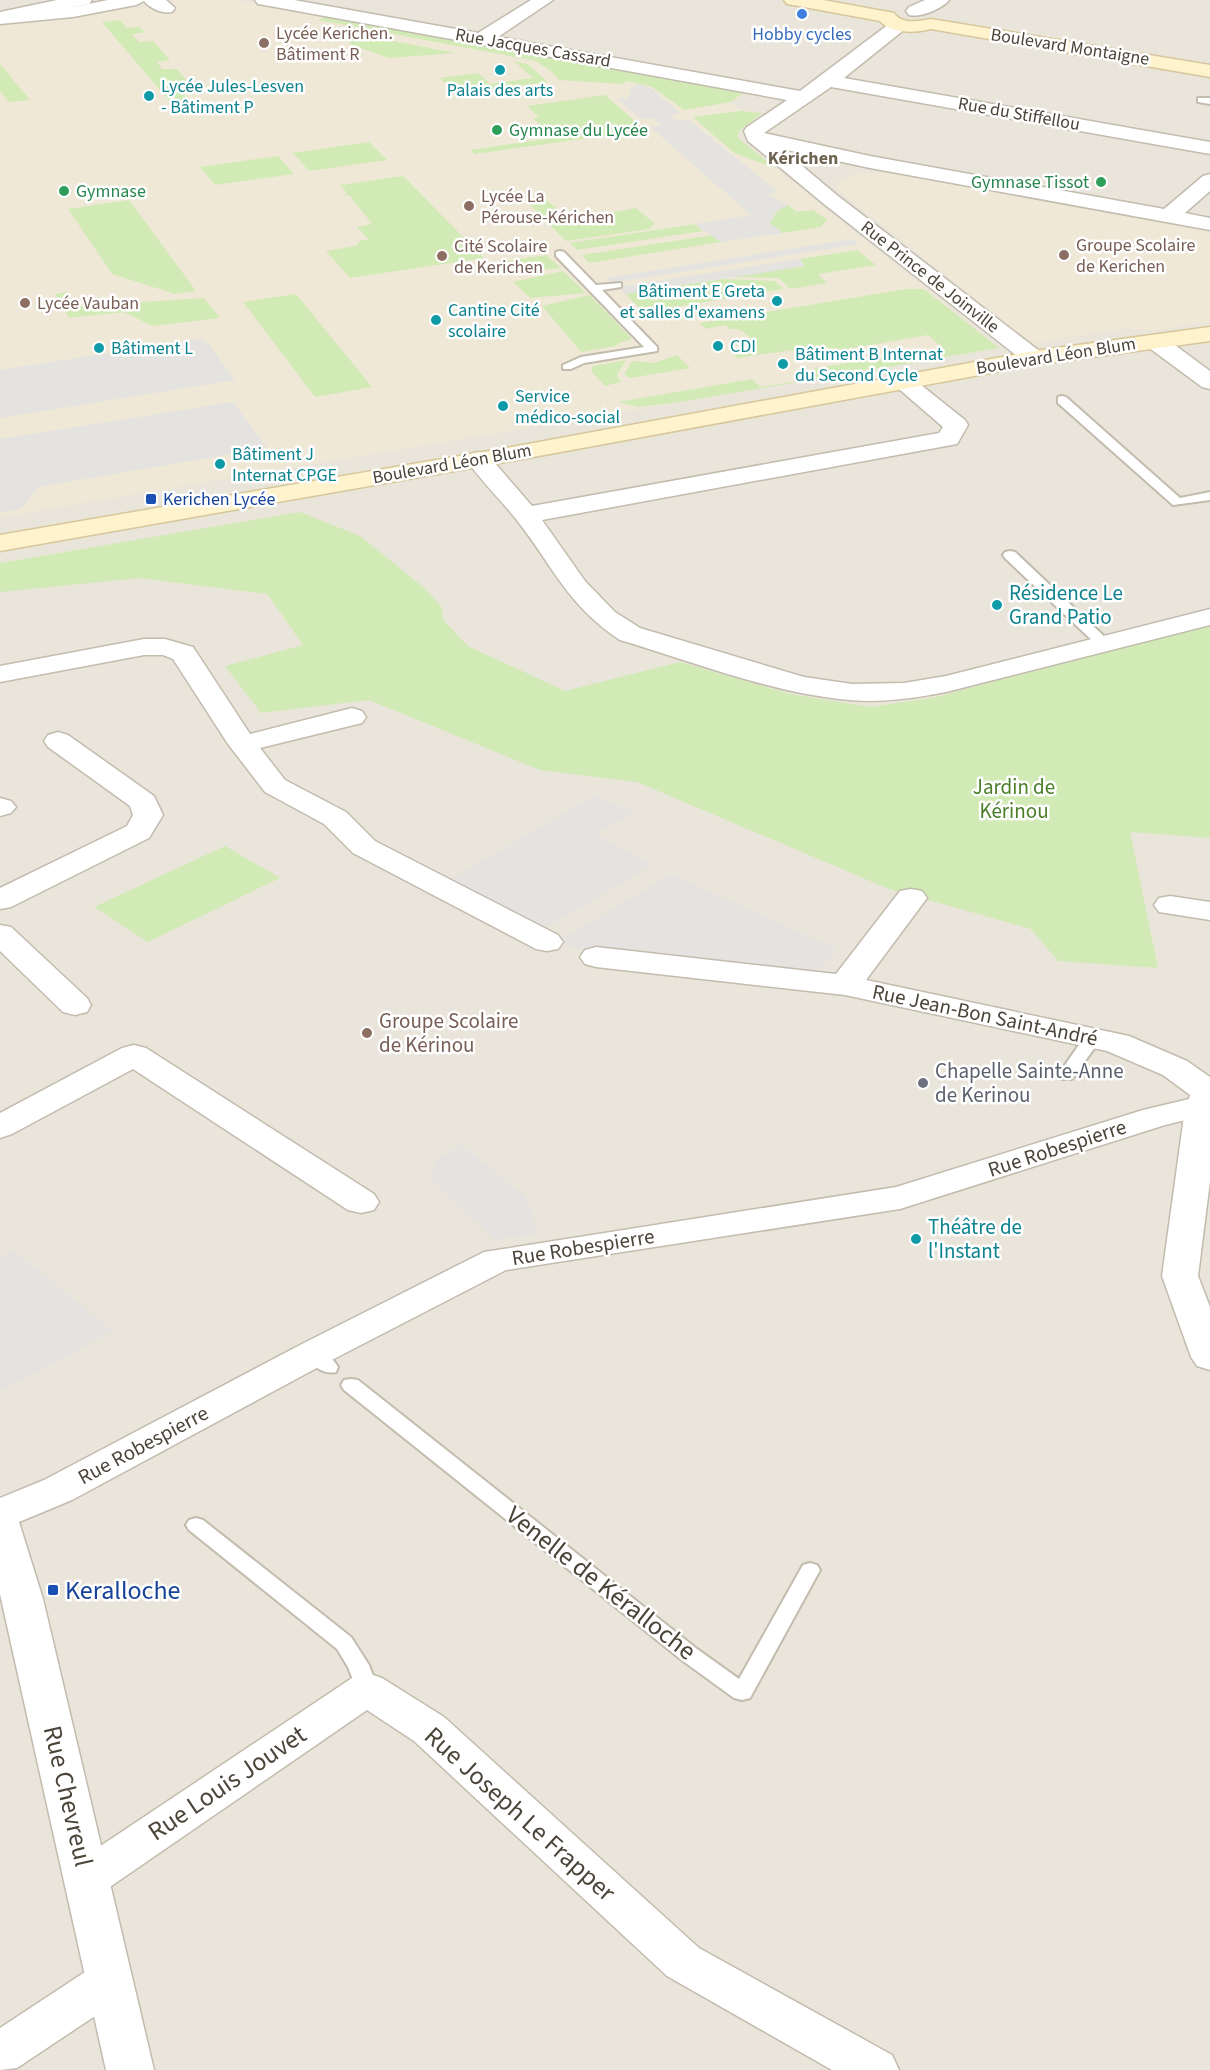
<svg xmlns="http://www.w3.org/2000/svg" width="1210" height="2070" font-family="'Source Sans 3',sans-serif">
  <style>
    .residential { fill: #eae5da }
    .education { fill: #efe8d6 }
    .green { fill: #d2eab5 }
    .parking { fill: #e5e3e0 }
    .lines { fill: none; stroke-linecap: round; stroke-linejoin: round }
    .service-casing { stroke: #c2bbae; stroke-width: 4 }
    .minor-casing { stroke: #c2bbae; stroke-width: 3 }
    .tertiary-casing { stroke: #c2bbae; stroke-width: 3 }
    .secondary-casing { stroke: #d6c79b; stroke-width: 3 }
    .service { fill: #fff; fill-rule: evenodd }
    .minor { fill: #fff; fill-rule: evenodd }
    .tertiary { fill: #fff; fill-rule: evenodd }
    .secondary { fill: #fff3cd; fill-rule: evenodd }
    .shop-dot { fill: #3f7fe0; stroke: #fff; stroke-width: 2 }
    .education-dot { fill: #8d6e63; stroke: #fff; stroke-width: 2 }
    .culture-dot { fill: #0f9aa8; stroke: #fff; stroke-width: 2 }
    .leisure-dot { fill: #2e9e5b; stroke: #fff; stroke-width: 2 }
    .transit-dot { fill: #1a4fb4; stroke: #fff; stroke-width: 2 }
    .worship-dot { fill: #6b7280; stroke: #fff; stroke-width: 2 }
    .labels { text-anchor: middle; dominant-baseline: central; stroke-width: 5; stroke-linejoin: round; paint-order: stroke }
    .far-education-label { font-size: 18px; fill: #785e54; stroke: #fff; text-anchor: start }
    .far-shop-label { font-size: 18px; fill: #366cbe; stroke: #fff }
    .far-street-label { font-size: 18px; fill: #4b4439; stroke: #fff }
    .far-culture-label { font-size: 18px; fill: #0d838f; stroke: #fff; text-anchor: start }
    .far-leisure-label { font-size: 18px; fill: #27864d; stroke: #fff; text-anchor: start }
    .far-neighbourhood-label { font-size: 18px; font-weight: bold; fill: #6e6250; stroke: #fff }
    .far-transit-label { font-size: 18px; fill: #164399; stroke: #fff; text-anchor: start }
    .culture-label { font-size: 21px; fill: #0d838f; stroke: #fff; text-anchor: start }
    .park-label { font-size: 21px; fill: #4a7f2a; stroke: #fff }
    .street-label { font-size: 21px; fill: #4b4439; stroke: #fff }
    .education-label { font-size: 21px; fill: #785e54; stroke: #fff; text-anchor: start }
    .worship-label { font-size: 21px; fill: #5b616d; stroke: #fff; text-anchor: start }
    .near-street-label { font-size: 26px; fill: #4b4439; stroke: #fff }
    .near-transit-label { font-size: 26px; fill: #164399; stroke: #fff; text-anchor: start }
  </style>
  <rect width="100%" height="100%" fill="#f6f3ec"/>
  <path class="residential" d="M0,0h1210v2070h-1210z"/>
  <path class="education" d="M171,0h65l507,93 -12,10 10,8 21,2 -23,18 -1,7 261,210 -999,169v-492l173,-22z
    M885,171l319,58 6,6v87l-54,8 -37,-1 -87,15 -195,-155 3,-8 12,-6z"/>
  <path class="green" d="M326,16l417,77 -12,9 -47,8 -32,-23 -24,-6 -6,3 -63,-4 -8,-9 -15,-10 -217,-41z
    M120,20l7,8 13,-1 4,5 -12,2 7,8 14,-1 17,19 -13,2 5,7h15l18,21 -13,2 13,16 -18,2 -75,-88z
    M336,30l119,23 -66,5 -37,-13z
    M514,61l13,3 21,18 -92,12 -16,-16 38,-5 12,11 43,-6z
    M0,64l30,36 -21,2 -9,-11z
    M605,95l40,35 -170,24 -5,-4 83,-12 -20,-20 6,-1 -12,-11z
    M741,111l21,2 -23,18 -1,7 37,30 -41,-15 -41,-36z
    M369,142l18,18 -78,11 -16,-18z
    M278,156l16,18 -79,11 -15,-18z
    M403,176l81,82 -134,20 -24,-27 30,-5 5,-6h8l-12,-13 15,-3 -22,-28 -6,-2 3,-1 -7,-8z
    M542,197l31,23 63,-12 19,16 -6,5 -83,12 -39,-39z
    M129,200l67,91 -21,3 -63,-20 -44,-65z
    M788,205l9,7 16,-2 14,10 -6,7 -38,6 -14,-10 8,-12z
    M695,224l8,7 -126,19 -7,-7z
    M713,235l8,7 -132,21 -7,-8z
    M857,250l19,15 -58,9 9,9 -37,6 -11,-11 -49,-1 75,-11 -5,-7z
    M546,255l15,13 -56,6 -11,-11z
    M563,271l23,22 -56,5 -17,-16z
    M721,279l53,2 10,8 -140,23 -19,-18z
    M906,289h18l75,59 -319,54 -41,5 -21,-5 134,-23 8,8 43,-7 -7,-8 93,-16 -1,-2 15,-3 4,3 36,-6 -15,-13 -127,22 -9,-7 -55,8 -8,-7 20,-3 -3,-4 6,-1c-3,-10 -12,-15 -22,-14l-5,-4 -20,4 -5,-6z
    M65,292l14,14 125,-8 16,20 -68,8 -28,-14 -55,6 -14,-24z
    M296,294l76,93 -57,10 -72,-95z
    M589,295l43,44 -13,4 -3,3 -35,6 -39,-46z
    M677,355l13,13 -60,10 -6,-4 8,-13 22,2z
    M626,360l-9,15 4,7 -16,4 -14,-15 2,-5z
    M300,512l60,24 63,51 18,19 3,15 24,25 97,45 115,-29 110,32 80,13 67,-10 273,-76v217l-80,-6 28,136 -100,-7 -27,-32 -142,-40 -252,-107 -97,-12 -171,-70 -108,13 -36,-47 78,-21 -36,-51 -128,-16 -139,14v-29z
    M225,846l55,32 -132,64 -54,-35z"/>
  <path class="parking" d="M639,84l11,4 31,25 -11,2 7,6 12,-1 89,72 -10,2 20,11 -11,6 -7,12 13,10 -62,9 -26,-18 56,-9 -101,-88 11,-2 -8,-7 -13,1 -22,-20 10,-1 3,-9z
    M853,239l6,5 -247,39 -6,-5z
    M800,259l5,7 -180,28 -6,-7z
    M199,339l10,5 26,36 -235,38v-48z
    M233,402l34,46 -229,39 -17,22 -21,4v-74z
    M595,795l41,18 -40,21 57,31 -112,66 -97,-48z
    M671,874l166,75 -21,26 -237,-25 -20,-9z
    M461,1144l65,53 13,36 -44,7 -64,-60 5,-20z
    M13,1249l100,82 -113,61v-135z"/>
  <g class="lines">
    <g class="service-casing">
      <path id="service" d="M1198,98h12v6l-12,-2z
        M560,251l4,1 32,33 25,-2v4l-19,3 55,57v4l-73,12 -13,6h-8v-4l18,-8 63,-10 -88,-91v-4z
        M1062,396l4,1 114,101 30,-6v8l-37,5 -115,-102v-6z
        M1010,551l5,1 93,88 2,3 -2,3h-10l-93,-88 -2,-3 2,-3z
        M1096,1034l8,5 -11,11 -21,29h-12l-2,-4 23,-33z
        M313,1348c10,2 20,10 25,19l-2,5c-13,3 -25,-7 -32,-18l2,-4z
        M351,1379l7,1 339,269 42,30 64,-114 7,-2 7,2 3,5 -70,128 -8,2 -8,-2 -51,-37 -339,-271 -3,-5 3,-5z
        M196,1518l7,2 148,117 18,28 9,24 -3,6 -8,2 -8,-2 -11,-28 -11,-18 -148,-119 -3,-5 3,-5z"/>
    </g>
    <g class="minor-casing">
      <path id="minor" d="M108,0h58l9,8 -3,4c-10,2 -21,-3 -28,-11l-8,4 -63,12 -73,7v-10l73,-7z
        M255,0h39l184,33 53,-33h22l-55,37 302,54 93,-70h12l3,4 -3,4 -61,49 366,64v12l-379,-67 -67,46 106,23 294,53 39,-33 7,-2v17l-25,22 25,5v12l-340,-62 -88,-19 56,47 204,157 4,5 -4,5 -8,2 -8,-2 -202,-159 -76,-63 -4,-10 3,-4 40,-27 -523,-95 -6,-1z
        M925,0h24c-7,9 -29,18 -40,15l-3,-4 3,-4z
        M1156,335l8,2 46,34v18l-8,-2 -54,-40 -3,-5 3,-5z
        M903,375l8,2 54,43 3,5 -11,19 -415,76 43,61 30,31 25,16 164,49 48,7 52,-1 42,-7 264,-67v16l-264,67c-31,6 -64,11 -96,8 -76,-6 -156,-38 -230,-60 -53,-35 -67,-74 -104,-121 -16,-20 -36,-39 -50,-60l3,-5 9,-2 9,2 45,52 407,-73 4,-6 -52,-45 4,-5z
        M144,639h21l28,8 57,87 102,-26 10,3 4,6 -4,6 -102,25 25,32 61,32 29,29 183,94 5,7 -5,7 -11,2 -11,-2 -183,-96 -29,-29 -59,-32 -37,-48 -55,-85 -10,-4h-19l-144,27v-16z
        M58,732l10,3 86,61 9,19 -14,23 -138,69 -11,2v-21l127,-62 6,-11 -3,-9 -82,-59 -4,-6 4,-6z
        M0,798l11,3 5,6 -5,6 -11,3z
        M911,889l11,2 5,7 -61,82 263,56 58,25 23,16v104l-12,95 12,31v63l-13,-4 -6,-9 -29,-81 22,-160 6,-21 -27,-20 -56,-24 -262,-56 -249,-28 -11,-3 -5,-7 5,-7 11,-3 240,27 64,-83z
        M1170,896l40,6v18l-51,-8 -5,-7 5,-7z
        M0,925l11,2 76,71 4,7 -4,7 -12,3 -12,-3 -63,-61z
        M134,1045l12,3 228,146 5,8 -5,8 -13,3 -13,-3 -215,-141 -121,65 -12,4v-25l122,-65z
        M367,1673l15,5 62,39 255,231 193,107 7,15h-67l-165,-94 -253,-235 -47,-31 -263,181 -16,5 -16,-5 -7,-13 7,-13 280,-187z
        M108,1963l17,5 6,14 -6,14 -108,72 -17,2v-42l91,-60z"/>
    </g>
    <g class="tertiary-casing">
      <path id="tertiary" d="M57,0h35l-3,4 -6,1 -83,17v-10z
        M1210,1094v20l-45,11 -265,84 -394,61 -180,93 -254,137 -53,22 24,77 111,471h-48l-106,-476v-96l44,-18 256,-135 184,-93 412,-65 247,-77z"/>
    </g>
    <g class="secondary-casing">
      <path id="secondary" d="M784,0h39l71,13c8,12 25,8 37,6l279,46v12l-279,-48c-16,4 -40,5 -51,-8l-87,-16 -6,-1z
        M1210,327v14l-176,24 -517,95 -517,91v-16l517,-89 517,-95z"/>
    </g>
    <use href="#service" class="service"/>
    <use href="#minor" class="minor"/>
    <use href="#tertiary" class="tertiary"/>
    <use href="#secondary" class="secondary"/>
  </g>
  <circle class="shop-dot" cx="802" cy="14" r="6"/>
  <g class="education-dot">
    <circle cx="264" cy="43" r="6"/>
    <circle cx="469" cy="206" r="6"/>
    <circle cx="1064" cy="255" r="6"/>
    <circle cx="442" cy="256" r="6"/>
    <circle cx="25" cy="303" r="6"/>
    <circle cx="367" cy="1033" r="6"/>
  </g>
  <g class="culture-dot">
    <circle cx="500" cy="70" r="6"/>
    <circle cx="149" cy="96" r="6"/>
    <circle cx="777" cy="301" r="6"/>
    <circle cx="436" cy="320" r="6"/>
    <circle cx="718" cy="346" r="6"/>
    <circle cx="99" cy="348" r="6"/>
    <circle cx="783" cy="364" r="6"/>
    <circle cx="503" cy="406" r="6"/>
    <circle cx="220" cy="464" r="6"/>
    <circle cx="997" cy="605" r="6"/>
    <circle cx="916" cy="1239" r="6"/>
  </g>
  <g class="leisure-dot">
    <circle cx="497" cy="130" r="6"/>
    <circle cx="1101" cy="182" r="6"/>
    <circle cx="64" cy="191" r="6"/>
  </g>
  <g class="transit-dot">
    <rect x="145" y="493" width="12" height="12" rx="3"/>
    <rect x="47" y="1584" width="12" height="12" rx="3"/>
  </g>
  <circle class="worship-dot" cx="923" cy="1083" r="6"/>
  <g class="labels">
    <g class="far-education-label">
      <text x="276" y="33">Lycée Kerichen.<tspan x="276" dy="21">Bâtiment R</tspan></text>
      <text x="481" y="196">Lycée La<tspan x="481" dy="21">Pérouse-Kérichen</tspan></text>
      <text x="1076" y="245">Groupe Scolaire<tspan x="1076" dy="21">de Kerichen</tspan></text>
      <text x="454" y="246">Cité Scolaire<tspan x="454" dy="21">de Kerichen</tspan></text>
      <text x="37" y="303">Lycée Vauban</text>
    </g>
    <g class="far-shop-label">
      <text x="802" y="34">Hobby cycles</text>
    </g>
    <g class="far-street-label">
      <text transform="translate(1070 47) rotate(9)">Boulevard Montaigne</text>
      <text transform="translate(533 48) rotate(10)">Rue Jacques Cassard</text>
      <text transform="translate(1019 114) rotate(10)">Rue du Stiffellou</text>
      <text transform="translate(930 277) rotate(38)">Rue Prince de Joinville</text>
      <text transform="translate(1056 356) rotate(-9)">Boulevard Léon Blum</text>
      <text transform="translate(452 464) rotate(-10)">Boulevard Léon Blum</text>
    </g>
    <g class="far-culture-label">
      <text x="161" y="86">Lycée Jules-Lesven<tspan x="161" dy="21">- Bâtiment P</tspan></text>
      <text x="500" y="90" text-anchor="middle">Palais des arts</text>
      <text x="765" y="291" text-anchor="end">Bâtiment E Greta<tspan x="765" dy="21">et salles d'examens</tspan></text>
      <text x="448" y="310">Cantine Cité<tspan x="448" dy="21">scolaire</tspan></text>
      <text x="730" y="346">CDI</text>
      <text x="111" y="348">Bâtiment L</text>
      <text x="795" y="354">Bâtiment B Internat<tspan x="795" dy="21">du Second Cycle</tspan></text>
      <text x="515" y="396">Service<tspan x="515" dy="21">médico-social</tspan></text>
      <text x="232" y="454">Bâtiment J<tspan x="232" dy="21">Internat CPGE</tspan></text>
    </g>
    <g class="far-leisure-label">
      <text x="509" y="130">Gymnase du Lycée</text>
      <text x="1089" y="182" text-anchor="end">Gymnase Tissot</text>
      <text x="76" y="191">Gymnase</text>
    </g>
    <g class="far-neighbourhood-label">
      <text x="803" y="158">Kérichen</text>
    </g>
    <g class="far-transit-label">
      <text x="163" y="499">Kerichen Lycée</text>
    </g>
    <g class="culture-label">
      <text x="1009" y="593">Résidence Le<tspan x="1009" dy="24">Grand Patio</tspan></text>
      <text x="928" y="1227">Théâtre de<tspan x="928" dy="24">l'Instant</tspan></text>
    </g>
    <g class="park-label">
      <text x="1014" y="787">Jardin de<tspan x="1014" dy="24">Kérinou</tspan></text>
    </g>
    <g class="street-label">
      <text transform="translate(985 1015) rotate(12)">Rue Jean-Bon Saint-André</text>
      <text transform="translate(1057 1148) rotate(-18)">Rue Robespierre</text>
      <text transform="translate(583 1247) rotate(-9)">Rue Robespierre</text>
      <text transform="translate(143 1445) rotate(-28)">Rue Robespierre</text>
    </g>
    <g class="education-label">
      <text x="379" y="1021">Groupe Scolaire<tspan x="379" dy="24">de Kérinou</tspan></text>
    </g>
    <g class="worship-label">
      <text x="935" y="1071">Chapelle Sainte-Anne<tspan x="935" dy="24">de Kerinou</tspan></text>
    </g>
    <g class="near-street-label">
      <text transform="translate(601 1583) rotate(38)">Venelle de Kéralloche</text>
      <text transform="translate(227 1783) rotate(-34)">Rue Louis Jouvet</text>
      <text transform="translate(68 1796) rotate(77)">Rue Chevreul</text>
      <text transform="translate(520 1814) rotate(42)">Rue Joseph Le Frapper</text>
    </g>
    <g class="near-transit-label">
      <text x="65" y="1590">Keralloche</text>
    </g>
  </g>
</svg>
